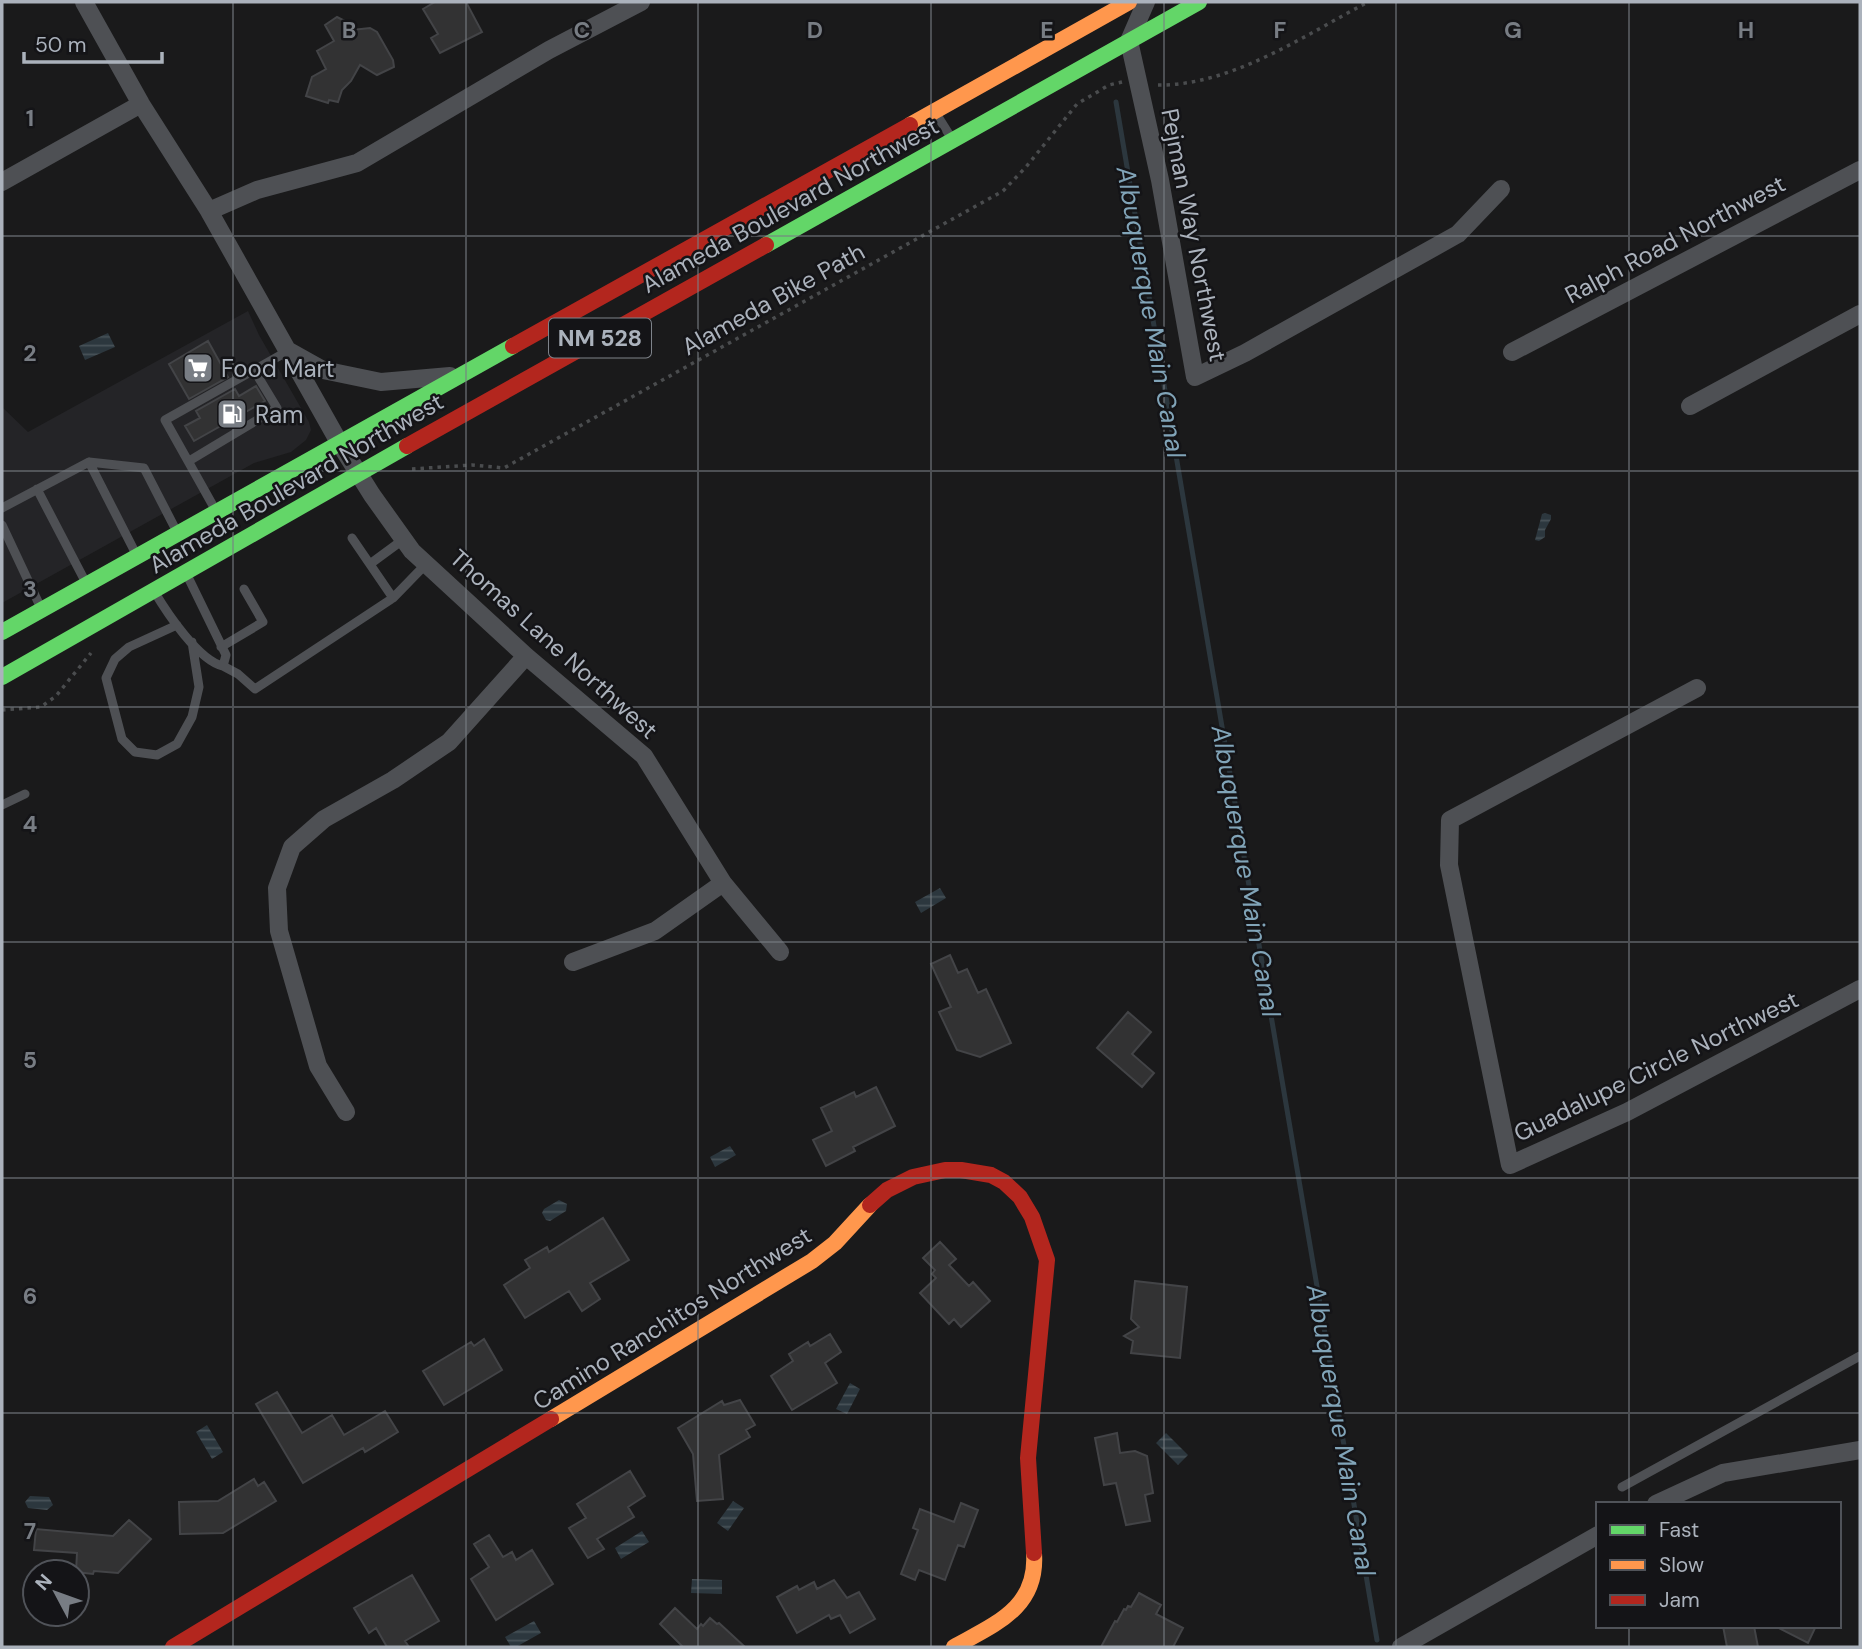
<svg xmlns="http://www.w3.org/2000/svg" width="1862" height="1649" font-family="'DM Sans',sans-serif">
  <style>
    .built { fill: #242427 }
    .water { fill: url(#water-rules) }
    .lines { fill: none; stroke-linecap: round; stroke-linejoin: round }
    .stream { stroke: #2c373e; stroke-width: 5 }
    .building { fill: #323233; stroke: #434447; stroke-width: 2 }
    .path { stroke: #4a4c4e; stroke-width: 3.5; stroke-dasharray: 3.5 5; stroke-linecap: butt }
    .lane { stroke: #4e5054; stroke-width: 9 }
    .street { stroke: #4e5054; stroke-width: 18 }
    .fast { stroke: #63d668; stroke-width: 16 }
    .slow { stroke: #ff974d; stroke-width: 16 }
    .jam { stroke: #b3261e; stroke-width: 16 }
    .grid { fill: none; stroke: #787d84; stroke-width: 2; stroke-opacity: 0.55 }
    .labels { text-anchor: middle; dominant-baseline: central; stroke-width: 5; stroke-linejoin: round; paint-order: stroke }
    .shield { fill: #141417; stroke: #7e838a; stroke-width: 2 }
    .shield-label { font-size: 23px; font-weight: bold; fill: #abb2bc }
    .street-label { font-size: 24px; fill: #abb2bc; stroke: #141417 }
    .poi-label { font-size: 24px; fill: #abb2bc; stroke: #141417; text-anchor: start }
    .water-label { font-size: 26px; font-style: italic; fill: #81a4b8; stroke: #141417 }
    .grid-label { font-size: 23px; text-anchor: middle; font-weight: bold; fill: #787d84; stroke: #141417; stroke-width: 5; stroke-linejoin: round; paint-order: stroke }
  </style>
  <defs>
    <pattern id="water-rules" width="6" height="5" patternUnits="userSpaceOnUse" patternTransform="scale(1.75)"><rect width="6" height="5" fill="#2c373e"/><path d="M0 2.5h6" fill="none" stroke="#485258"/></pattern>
  </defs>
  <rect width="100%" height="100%" fill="#1a1a1b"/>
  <path class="built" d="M248,311l11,24 50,87 2,8 -5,10 -15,12 -37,11 -252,140v-196l26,25z"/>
  <path class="water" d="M108,333l7,14 -30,13 -6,-14z
    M1545,513l6,2v4l-6,11v7l-6,4 -4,-1 7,-26z
    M940,888l6,10 -25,15 -6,-11z
    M730,1146l6,9 -21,12 -5,-10z
    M559,1200l8,4 -1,7 -16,10 -4,-1 -4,-7 2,-4z
    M850,1383l10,6 -13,25 -11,-5z
    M207,1425l16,27 -11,7 -16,-27z
    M1166,1433l22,22 -10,10 -22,-22z
    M30,1496l19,1 4,8 -6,5 -19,-2 -3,-6z
    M733,1501l11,7 -16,23 -11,-8z
    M642,1531l7,11 -28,17 -6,-11z
    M692,1579l30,1v14l-31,-1z
    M534,1621l7,12 -25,14h-5l-6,-10z"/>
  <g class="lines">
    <path class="stream" d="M1116,102l261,1538"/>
  </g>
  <path class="building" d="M435,2h31l16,30 -42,21 -9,-15 7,-4 -15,-25z
    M337,17l10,5 5,8 18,-2 7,4 16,28 1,7 -17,8 -17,-10 -9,16 -9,9 -4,12 -9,-2 -1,3 -22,-7 6,-19 14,-8 -9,-18 17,-10 -9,-16z
    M208,341l20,36 -39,22 -20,-35z
    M256,386l9,15 -71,40 -9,-15 15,-8 -4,-7 39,-22 4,7z
    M950,955l8,18 9,-4 11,24 8,-4 25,54 -31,14 -23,-7 -18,-38 12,-5 -20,-43z
    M1128,1012l23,20 -19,22 22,19 -12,14 -45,-39z
    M876,1087l19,39 -42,21 2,4 -29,15 -13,-26 19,-9 -11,-23 33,-16 2,5z
    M603,1218l26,42 -39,23 10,16 -18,12 -13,-20 -44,27 -21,-33 26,-17 -5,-8 22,-13 2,5z
    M940,1242l16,17 -7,6 20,21 4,-4 17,19 -29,26 -7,-8 -5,5 -29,-31 16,-15 -4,-4 3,-4 -12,-12z
    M1135,1281l52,6 -7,71 -49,-5 2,-12 -9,-5 15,-9 -8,-8z
    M830,1334l11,18 -16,11 12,20 -45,27 -21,-34 22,-15 -4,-7 19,-12 2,4z
    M484,1339l18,31 -58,35 -21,-34 48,-29 3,4z
    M277,1392l25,41 30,-18 12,20 41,-24 13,21 -33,20 -2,-4 -60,35 -47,-79z
    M740,1400l15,25 -9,5 4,7 -31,18 4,44 -26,2 -4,-47 -15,-26 44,-27 2,4z
    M1117,1433l3,20 15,-2 12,5 6,37 -8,2 5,26 -24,4 -10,-42 -12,2 -9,-47z
    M630,1471l15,25 -17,11 6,10 -37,22 7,10 -16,9 -19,-30 17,-10 -9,-14z
    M254,1479l4,7 6,-4 12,19 -53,32 -43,1 -1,-32 39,-1z
    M961,1503l17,7 -14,37 -6,-2 -13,35 -26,-10 -4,10 -14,-6 17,-44 -5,-2 7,-19 34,13z
    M129,1520l22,19 -33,34 -24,-2 -1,3 -17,-2 1,-19 -43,-3 2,-21 77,7z
    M489,1535l14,22 9,-5 4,8 16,-10 21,34 -57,36 -25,-41 18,-12 -15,-23z
    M412,1575l27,46 -34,20 4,6h-22l-11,-19 -7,5 -15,-25z
    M834,1580l13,18 12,-6 16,27 -25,14 -10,-18 -9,4 -2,-4 -32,18 -20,-36 20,-11 2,4 15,-8 3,7z
    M1139,1593l22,12 -5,9 27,14 -10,19h-72l14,-26 2,1 7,-13 2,1 2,-4 3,1z
    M675,1608l22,21 4,-5 2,2 7,-8 7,6 2,-1 26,24h-62l-23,-23z
    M1723,1626h31l4,21h-31z
    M1775,1626h41l-8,17z"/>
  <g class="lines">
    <path class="path" d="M1158,85c73,1 147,-50 210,-83
      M412,469l60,-4 32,3 499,-277 23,-24 51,-63 32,-19 13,-3
      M2,710l39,-3 15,-11 35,-43"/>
    <path class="lane" d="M935,112l17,27
      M189,461l88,-53 -23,-38
      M89,462l47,92
      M37,489l48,92
      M2,508l87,-46 55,6 33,64
      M216,511l-51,-91 123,-69
      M2,525l38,81
      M370,564l34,-25
      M154,591c13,22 45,70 69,75l3,-11 -39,-80
      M393,598l34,-35
      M177,625l-48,22 -14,12 -9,19 16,61 13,13 22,3 20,-11 15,-27 7,-30 -7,-45
      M221,647l42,-25 -19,-33
      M223,666l15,8 17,15 138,-91 -41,-60
      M2,805l23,-11
      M1622,1487l238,-131"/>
    <path class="street" d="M84,2l57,102 68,107 131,233 32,51 40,56 114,105 118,100 79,127 57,69
      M1146,2l-17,39 31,139 35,197 50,-24 213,-119 43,-45
      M2,182l139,-78
      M209,211l48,-21 100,-27 192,-113 92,-48
      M289,351l34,19 58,12 69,-6
      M1512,352l348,-182
      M1690,406l170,-92
      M1697,688l-247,132 -1,45 61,300 117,-53 233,-123
      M573,962l82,-31 68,-48
      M346,1112l-28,-46 -39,-135 -2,-43 15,-41 32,-28 69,-39 56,-38 77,-86
      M1656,1504l67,-31 137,-23
      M1401,1647l197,-112"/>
    <path class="fast" d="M766,245l433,-243
      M2,632l511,-286
      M2,677l405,-231"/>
    <path class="slow" d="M910,125l219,-123
      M551,1419l261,-158 23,-18 35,-38
      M954,1647c41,-23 84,-39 80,-94"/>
    <path class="jam" d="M513,346l397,-221
      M407,446l359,-201
      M870,1205l17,-15 26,-13 32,-7h16l30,5 13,7 16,15 12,20 15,43 -19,198 6,95
      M173,1647l378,-228"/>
  </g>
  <path class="grid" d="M233,2v1645M466,2v1645M698,2v1645M931,2v1645M1164,2v1645M1396,2v1645M1629,2v1502M2,236h1858M2,471h1858M2,707h1858M2,942h1858M2,1178h1858M2,1413h1858M1629,1626v21"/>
  <defs>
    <g id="supermarket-square" transform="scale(1.575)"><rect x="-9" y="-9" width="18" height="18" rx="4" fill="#787d84" stroke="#141417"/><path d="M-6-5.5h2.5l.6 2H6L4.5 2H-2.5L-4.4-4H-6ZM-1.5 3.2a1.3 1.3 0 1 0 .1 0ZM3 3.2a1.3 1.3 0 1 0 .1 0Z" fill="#fff"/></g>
    <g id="fuel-square" transform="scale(1.575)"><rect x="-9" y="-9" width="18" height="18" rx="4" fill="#787d84" stroke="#141417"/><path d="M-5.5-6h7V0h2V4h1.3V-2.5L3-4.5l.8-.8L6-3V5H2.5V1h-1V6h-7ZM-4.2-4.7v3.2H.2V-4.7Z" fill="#fff"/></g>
  </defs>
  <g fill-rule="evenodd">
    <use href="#supermarket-square" x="198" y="368"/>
    <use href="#fuel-square" x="232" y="414"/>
  </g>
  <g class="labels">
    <rect class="shield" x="549" y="318.5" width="102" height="39" rx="5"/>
    <g class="shield-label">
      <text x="600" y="338">NM 528</text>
    </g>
    <g class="street-label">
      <text transform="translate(790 205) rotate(-29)">Alameda Boulevard Northwest</text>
      <text transform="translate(1194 235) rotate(79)">Pejman Way Northwest</text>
      <text transform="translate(1675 239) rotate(-28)">Ralph Road Northwest</text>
      <text transform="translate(773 299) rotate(-29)">Alameda Bike Path</text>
      <text transform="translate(296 483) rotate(-30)">Alameda Boulevard Northwest</text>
      <text transform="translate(554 644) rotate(42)">Thomas Lane Northwest</text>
      <text transform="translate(1656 1066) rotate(-26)">Guadalupe Circle Northwest</text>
      <text transform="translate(672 1318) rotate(-32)">Camino Ranchitos Northwest</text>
    </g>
    <g class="poi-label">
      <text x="221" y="368">Food Mart</text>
      <text x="255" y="414">Ram</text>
    </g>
    <g class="water-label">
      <text transform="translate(1151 312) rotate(80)">Albuquerque Main Canal</text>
      <text transform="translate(1246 871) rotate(80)">Albuquerque Main Canal</text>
      <text transform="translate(1341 1430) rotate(80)">Albuquerque Main Canal</text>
    </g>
  </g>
  <g class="grid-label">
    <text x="349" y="38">B</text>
    <text x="582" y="38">C</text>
    <text x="815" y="38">D</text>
    <text x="1047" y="38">E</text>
    <text x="1280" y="38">F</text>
    <text x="1513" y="38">G</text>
    <text x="1746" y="38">H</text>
    <text x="30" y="126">1</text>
    <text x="30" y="361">2</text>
    <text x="30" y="597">3</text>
    <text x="30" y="832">4</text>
    <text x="30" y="1068">5</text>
    <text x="30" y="1304">6</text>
    <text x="30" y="1539">7</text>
  </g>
  <rect width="1862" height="1649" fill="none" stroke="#abb2bc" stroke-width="7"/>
  <rect x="1596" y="1502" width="245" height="126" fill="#141417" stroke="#505359" stroke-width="2"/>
  <rect x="1610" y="1525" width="35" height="10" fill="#63d668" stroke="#505359" stroke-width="2"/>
  <text x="1659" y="1537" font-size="21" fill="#abb2bc">Fast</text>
  <rect x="1610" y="1560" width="35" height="10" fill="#ff974d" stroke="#505359" stroke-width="2"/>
  <text x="1659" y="1572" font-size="21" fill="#abb2bc">Slow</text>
  <rect x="1610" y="1595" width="35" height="10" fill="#b3261e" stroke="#505359" stroke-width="2"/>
  <text x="1659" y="1607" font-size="21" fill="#abb2bc">Jam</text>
  <g transform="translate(56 1593) rotate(311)"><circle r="33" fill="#141417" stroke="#505359" stroke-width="2"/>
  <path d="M0-5L12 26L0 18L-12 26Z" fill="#787d84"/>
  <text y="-10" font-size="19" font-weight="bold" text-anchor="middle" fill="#abb2bc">N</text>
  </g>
  <path d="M24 52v10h138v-10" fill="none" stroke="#abb2bc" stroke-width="3.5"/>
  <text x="35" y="52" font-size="21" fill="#abb2bc" stroke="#141417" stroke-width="5" paint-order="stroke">50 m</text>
</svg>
